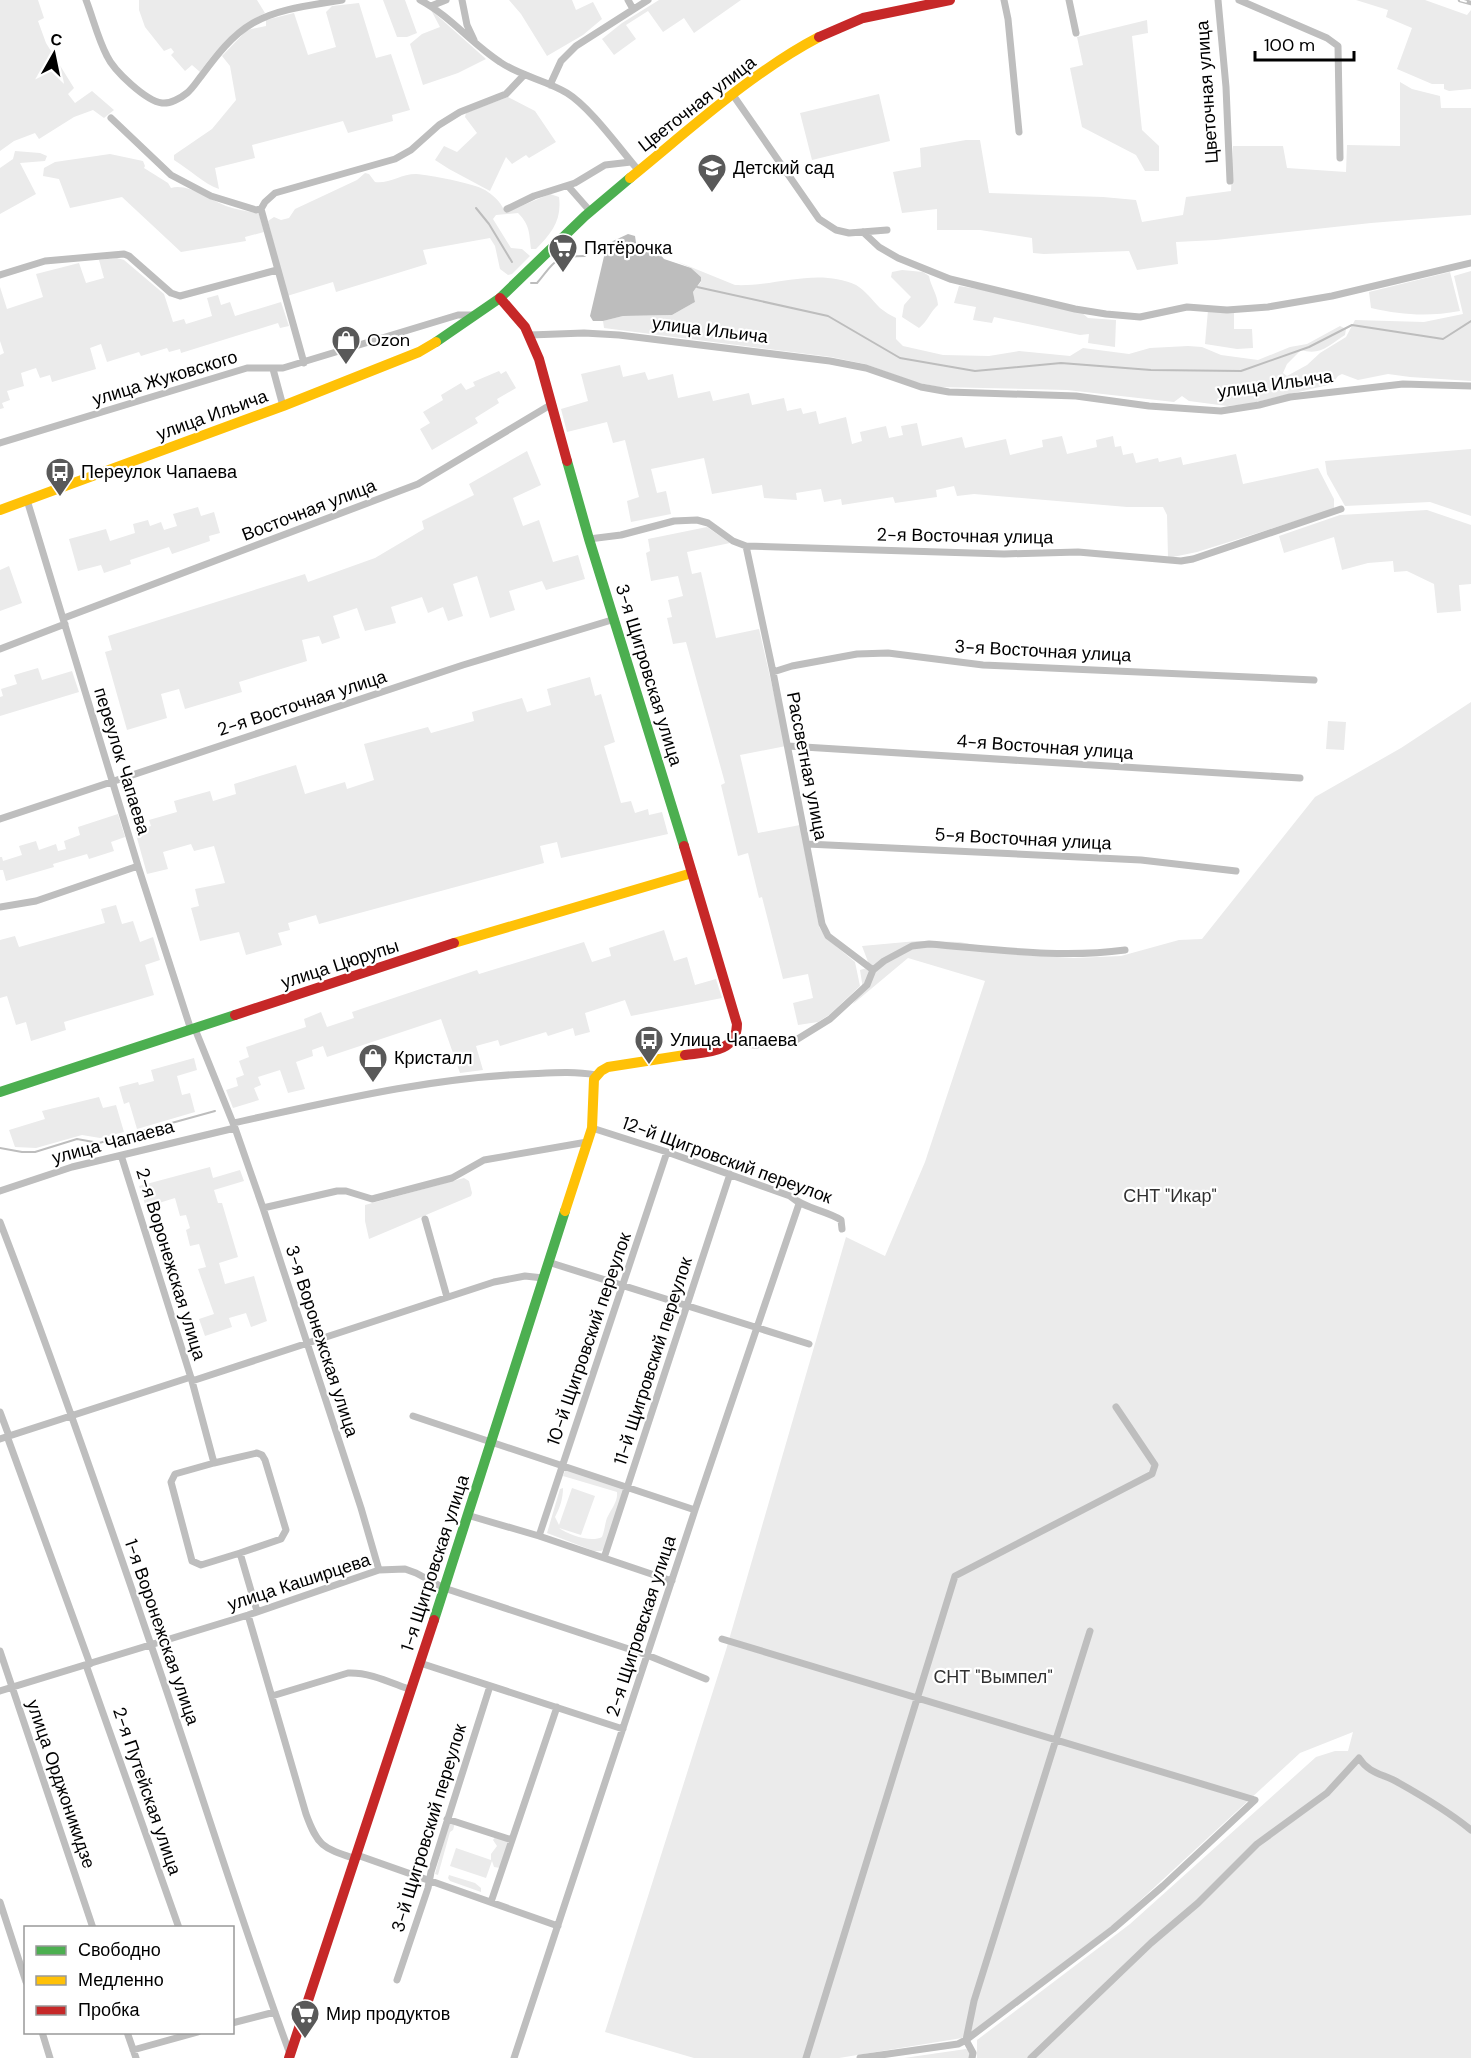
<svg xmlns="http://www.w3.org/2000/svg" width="1471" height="2058" font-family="'DM Sans',sans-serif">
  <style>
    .green { fill: #ebebeb }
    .water { fill: #bdbdbd }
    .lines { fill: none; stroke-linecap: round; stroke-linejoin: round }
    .stream { stroke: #bdbdbd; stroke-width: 2 }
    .street { stroke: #bebebe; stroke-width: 7 }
    .fast { stroke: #4caf50; stroke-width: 10 }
    .slow { stroke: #ffc107; stroke-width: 10 }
    .jam { stroke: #c62828; stroke-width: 10 }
    .rail-casing { stroke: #bebebe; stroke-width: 4.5 }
    .rail { stroke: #fff; stroke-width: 2; stroke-dasharray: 7; stroke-linecap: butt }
    .labels { text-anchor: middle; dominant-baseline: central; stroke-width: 4.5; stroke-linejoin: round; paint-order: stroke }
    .street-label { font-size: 18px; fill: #000; stroke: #fff }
    .poi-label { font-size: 18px; fill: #000; stroke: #fff; text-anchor: start }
    .park-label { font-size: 18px; fill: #313131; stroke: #fff }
  </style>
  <rect width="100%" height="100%" fill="#fff"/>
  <path class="green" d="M0,0h38l6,18 -6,3 8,22 28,45 -6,6 7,9 17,-12 22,19 -10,8 -11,-8 -19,7 -35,22 -4,-6 -21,8 -14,10z
    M139,0h118l8,13c-30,16 -45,31 -65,59l-8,-7 -7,6 -14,-16 3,-3 -3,-4 -7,3 -19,-24 -6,-17z
    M383,0h22l12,33 -10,4h-10z
    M509,0h63l4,10 17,-8 9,17 -19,16 -36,21 -26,-42z
    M659,0h82l-47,33 -10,-15 -21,14 -15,-21 -22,14 10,14 -22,16 -12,-16 20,-16z
    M1356,0h69l42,15 4,-5v79l-22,2 -5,-2v-5h-12l-35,-15 15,-41 -26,-11 2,-7z
    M359,3l17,55 15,-4 19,56 -18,5 1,6 -45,12 -5,-12 -91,24 3,13 -40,10 4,21c-15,-5 -30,-20 -45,-29v-5l38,-26 24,-29 -6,-34 -8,-10 25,-26 19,-4v-6l28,-7 14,42 28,-8 -10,-35 6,-6z
    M431,10l55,49 -28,14 -35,12 -13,-41 12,-10 18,-7z
    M1147,20l1,13 -16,3 10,94 17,16v25h-14l-9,-16 -54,-28 -12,-59 13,-3 -6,-28z
    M1400,82l12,7 28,7 1,12h30v107l-100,8 -155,17 -40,2 2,22 -41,6 -8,-19 -85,3 -11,-1 -1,-15 -52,-8h-43v-21l-35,4 -9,-41 28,-5 -1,-19 46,-8h14l9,53 114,4 33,3 6,22 41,-7 3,-18 45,-6 2,-45h50l4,22 59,4 1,-27 53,1z
    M879,94l11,47 -78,19 -12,-47z
    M508,97l27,14 21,31 -27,16 -3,-3 -14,9 -6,-7 -16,34 -41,-22 -14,-9 9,-14 13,6 20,-19 -12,-16 1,-4z
    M15,151l25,2 7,3 -2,5 -25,2 16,31 -36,20v-46l13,-9z
    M110,154l33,7 2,5 -1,2 24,15 3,5c17,-5 39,12 55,18 10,4 22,5 33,8l5,18 -19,5 1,4 -65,11 -59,-55 -52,11 -11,-29 -16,-3 1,-8 11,-6z
    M365,173l4,1 6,8c14,2 26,-8 41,-8 14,1 57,9 69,16 8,5 15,11 19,20l10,-1 36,-15 9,3c3,23 -7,36 -23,52h-5c-2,-16 -1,-24 -13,-36l-22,2 -3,4 18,29 11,1 8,7 -18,18 -4,1 -8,-6 -5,-23 -5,-8 -67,12 4,14 -91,28 -3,-10 -46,14 -19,-75 6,-4 7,3 8,-2 6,-9 62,-29z
    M117,258l7,2 40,34 9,28 11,-3 2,5 26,-8 -5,-18 11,-3 3,10 9,-3 5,14 46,-14 8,24 -9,2 -2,-5 -97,30 -1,-4 -11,3 -2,-4 -26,8 -2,-4 -32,10 -6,-18 -11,4 6,21 -44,13 -2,-7 -10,3 -4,-10 -15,5 3,13 -17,5 3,9 -8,3 2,5 -4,1v-54l4,-2 -4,-12v-54l7,22 36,-12 -7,-23 43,-11 7,20 18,-5 -5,-18z
    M676,261l59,24c40,2 82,-18 121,0 9,5 17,16 24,23 5,4 10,7 16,10v21l7,7 40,9 46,1 30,-5 51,5 13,-8 46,6 21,-6 38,-2 14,1 19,8 37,5 32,-13 17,-3 33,-18 6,3 -1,6c-16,10 -24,21 -44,15l-14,14 -4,9 4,3 20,-11 13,-12 26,-16 9,-17 69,2 39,-8 -9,-38 17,-5v110l-61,-4 -22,-3 -30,6 -16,-6 -4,2 -6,8 -84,20 -21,2 -38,-5 -7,-5 -8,6 -107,-12 -128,-3 -24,-5 -50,-18 -34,-7 -227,-29 -1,-7 20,-5 49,-1 23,-13 -2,-10 8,-10v-5l-10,-9z
    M902,270l21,2 6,4c2,11 8,17 9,29 -8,7 -10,16 -19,23l-17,-11 2,-12 7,-8 -20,-20 1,-5z
    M1450,272l10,39c-32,6 -58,4 -89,-3l-2,-16z
    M959,286l68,11 54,15 7,6 28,2 -1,27 -27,-4 1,-9 -9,1 -86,-18 -2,6 -19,-3 3,-13 -22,-4z
    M1208,310l26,2v17h18l1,19 -16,1 -32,-5z
    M620,365l3,12 22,-5 3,8 25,-6 5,24 32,-7 3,10 36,-8 3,12 32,-7 3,13 14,-3 2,6 13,-3 3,13 27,-7 6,27 10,-3 -2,-9 26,-6 3,12 14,-3 -2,-9 16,-3 5,23 40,-9 3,11 41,-9 4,16 33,-8 -1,-7 20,-4 5,18 30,-7 -1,-7 17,-4 2,11 6,-1 2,9 10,-2 3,10 22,-5 1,4 22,-5 2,8 53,-11 7,30 75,-16 16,31v10l-137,43 -29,6 -1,-43 -4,-8h-36l-153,-13 -17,2 -3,-10 -18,4 1,7 -42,6 -2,-6 -51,8 -1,-6 -17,3 -3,-13 -25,4 1,7 -33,-2 -2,-13 -50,9 -8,-36 -53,11 6,24 9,-2 5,23 -40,8 -4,-21 12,-4 -14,-57 -12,3 -6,-21 -40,10 -6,-23 27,-8 -7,-27z
    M499,371l2,3 5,-3 10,17 -19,11 2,4 -24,15 3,5 -46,27 -12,-21 10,-6 -7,-11 20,-12 -2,-5 20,-12 5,7 9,-4 -2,-4z
    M1471,449v67l-41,-14 -85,4 -18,-32 -2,-13z
    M527,451l14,34 -28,13 10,28 16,-6 14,42 25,-7 7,24 -39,11 -4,-9 -33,10 6,19 -25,8 -13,-42 -24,8 10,32 -15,5 -5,-14 -15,6 -6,-16 -31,10 5,16 -31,8 -8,-23 -24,8 7,22 -18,6 -3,-8 -17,4 5,21 -68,21 3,10 -57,17 -6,-20 -18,5 6,24 -40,12 -22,-78 7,-2 -4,-14 197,-62 3,8 67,-24 49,-29 -2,-8 52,-26 -5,-11z
    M198,507l3,9 13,-4 6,21 -11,3 1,5 -38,13 -3,-7 -39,13 1,4 -27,9 -3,-8 -23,6 -9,-32 37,-10 4,12 25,-8 -2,-9 15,-4 2,6 11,-4 3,8 13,-4 -4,-12z
    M1427,510l44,15v59l-12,1 2,26 -24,2 -3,-29 -27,-13 -13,1 -1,-11 -25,2 -26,7 -8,-33 -50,16 -5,-17 61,-21z
    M707,527l23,16 -43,9 5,22 9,-2 15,66 43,-9 27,117 -46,9 18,78 42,-8 19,102 7,11 29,24 5,24 -31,29 -11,7 -20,3 -5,-22 20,-5 -5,-24 -25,5 -21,-82 -3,1 -11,-45 -10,3 -17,-71 4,-2 -39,-141 -13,2 -6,-26 5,-1 -4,-17 15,-4 -5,-20 -27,5 -5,-28 4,-2 -2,-12z
    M9,566l13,37 -22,8v-41z
    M38,668l4,12 30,-9 7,21 -79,24v-19l3,-1 -2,-7 16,-5 -3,-9z
    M590,677l5,19 6,-2 14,48 -11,4 17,57 10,-2 4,12 13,-4 1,6 13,-3 6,22 -107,24 -4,-16 -17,4 4,17 -225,61 -3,-9 -28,8 2,7 -12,3 4,12 -36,10 -7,-23 -39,9 -9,-33 8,-2 -4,-17 30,-6 -11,-37 -20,5 -3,-7 -28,8 5,17 -21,5 -12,-43 16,-5 -2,-6 28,-8 -3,-11 36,-10 3,10 23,-7 -2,-10 62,-19 9,29 40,-12 2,7 27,-9 -10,-36 64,-17 3,6 43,-12 -2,-9 50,-14 5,14 24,-7 -4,-16z
    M1471,702v1356h-494v-18l153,-116 186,-167 19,-6h13l5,-19 -53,21 -181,167 -138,107 -19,11 -123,20h-145l-89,-26 121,-382 120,-413 39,19 40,-94 60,-181 -77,-23 -55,46 10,-15 -3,-19 10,-3 -8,-21 55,-5 43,1 64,13 50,3 47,-2 58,-16 23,-1 113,-142 86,-49z
    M1328,721l18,1 -2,28 -18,-1z
    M118,814l7,23 -14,5 3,9 -25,8 -2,-5 -34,10 1,3 -48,14 -3,-11h-3v-13h2l1,4 19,-6 -3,-9 17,-5 3,9 17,-6 2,7 8,-2 -2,-8 16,-6 -2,-8z
    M116,905l6,19 11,-3 7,21 13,-5 7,23 -15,5 9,30 -90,27 2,8 -35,11 -5,-19 -10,3 -9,-29 -7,2v-58l15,-4 4,11 86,-24 -4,-14z
    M664,930l10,31 13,-4 8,28 21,-6 6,19 -91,18 -6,-16 -40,13 5,19 -15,4 -2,-8 -25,8 -2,-4 -46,14 -2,-6 -22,6 7,24 -23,3 -19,-54 -114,38 -4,-11 -11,4 1,6 -17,6 9,27 -17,4 -8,-23 -22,7 3,8 -7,3 5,12 -26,8 -7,-18 12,-4 -2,-8 8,-3 -5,-14 10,-4 -3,-10 60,-20 -2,-8 17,-7 6,15 27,-9 -2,-6 125,-42 2,4 105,-32 8,20 19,-6 -2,-8z
    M194,1058l3,12 -20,6 5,19 8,-2 5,19 -58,17 -8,-27 -5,2 -5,-17 19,-5 1,3 15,-4 -3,-11z
    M99,1097l4,11 13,-3 8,27 -24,6 -18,-3 -46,13 -21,-1 -6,-17 36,-11 -3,-8z
    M210,1167l3,11 27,-8 4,11 -30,9 4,13h4l16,54 -19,6 6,21 29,-8 13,45 -16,6 -5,-14 -17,5 3,9 -27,9 -6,-17 15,-5 -16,-45 8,-2 -7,-23 -9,2 -4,-16 4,-2 -4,-13 -6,1 -5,-18 -29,9 -7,-21z
    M464,1178l5,3 3,12 -1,3 -102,43 -4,-18v-16z
    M569,1470l53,18 2,5 -20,56 -3,2h-7l-47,-18 13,-44 3,-1c0,10 -3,20 -8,29l4,8 13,-37 23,8 -14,39 -22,-7c10,7 32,15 43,9 3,-7 3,-16 6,-21 4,-8 10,-15 9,-24l-54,-16 2,-5z
    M449,1823h6l-2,7 -3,2 -12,43 -3,-1z
    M496,1836l12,4 1,4 -9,24 -6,-1 -2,-6 -6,17 -36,-12 6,-18 35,12v-6l6,-8 -4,-6z
    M449,1875l26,8 6,5v4l-31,-11 -2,-3z
    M966,2049l4,2v7h-66z"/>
  <path class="water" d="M628,234l7,2 2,13 4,1 13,-3 10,12 27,9 10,9v4l-8,11 2,10 -23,13 -49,1 -20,5h-10l-3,-5 16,-68 7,-7z"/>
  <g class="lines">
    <path class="stream" d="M476,208l13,16 23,38
      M531,283h6c19,-23 17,-27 48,-27
      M697,287l131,29 72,42 75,13 86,-8 90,7 90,1 68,-24 43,-22 91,14 28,-18
      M0,1148l22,4h13l42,-13 22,4 116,-32"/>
    <path class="street" d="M86,0c7,18 12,39 21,56 7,15 39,45 55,47 8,1 19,-5 25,-10 6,-5 10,-12 15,-18 14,-19 30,-40 51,-52 26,-15 60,-18 89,-23
      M420,0c30,16 52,44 80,62 20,14 46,18 67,31 23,14 53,56 72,78
      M462,0l5,25 7,15
      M628,0l5,9
      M1004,0l4,19 11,113
      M1069,0l7,33
      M1218,0l8,87 4,94
      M1239,0l88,38 11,8 2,112
      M431,6l15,-6
      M550,85l11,-24 15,-15 72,-46
      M733,95l86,124 17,11 13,3 38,-3
      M111,118l60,57 40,21 45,14 5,-1 4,-7 10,-9 120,-34 16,-9 28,-25 21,-13 46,-18 18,-19
      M568,186l22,25
      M261,209l43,154
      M507,209l27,-13 41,-13 30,-18 26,-3
      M863,232l16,15 19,11 52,21 125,30 31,5 34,3 47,-10 40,3 41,-3 64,-11 139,-33
      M0,275l45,-14 79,-7 5,2 42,37 9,3 97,-26
      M530,335l54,-2 35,2 211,26 36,7 55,19 28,5 127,4 73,10 72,5 38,-6 31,-8 113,-13 68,2
      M273,369l10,37
      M0,443l247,-75h36l175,-53h18
      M27,500l111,366 53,164
      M589,539l32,-4 53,-14 23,-1 11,3 25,18 13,5 258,8 74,-2 103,9 12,-2 148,-50
      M746,546l27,126 49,252 6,12 45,34
      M64,618l354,-134 134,-80
      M0,649l65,-25
      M773,672l19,-6 65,-12 31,-1 95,12 331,15
      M788,746l512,32
      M0,819l463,-154 152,-46
      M807,844l334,16 95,11
      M0,907l36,-6 102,-35
      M195,1029l40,99 28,80 98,300 18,62
      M735,1038l8,6 13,1 40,-5 34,-21 37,-34 6,-15 11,-9 28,-15 17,-2c65,5 130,15 196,6
      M233,1123c97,-21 194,-45 294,-49 24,-1 46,-3 69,1
      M592,1128l75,24 123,44c15,13 35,14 51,24l1,9
      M121,1155l71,226 22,82 43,-10 5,2 3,5 21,70 -5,9 -41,14
      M0,1191l72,-24 163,-39
      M263,1208l74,-17h9l26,8 80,-21 32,-18 103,-18
      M425,1219l22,78
      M0,1222c54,140 103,282 151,423 47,136 89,274 139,409
      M548,1262l261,82
      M192,1381l302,-99 31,-6 18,2
      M0,1412l9,24
      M413,1416l282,94
      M7,1436l83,228
      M0,1439l191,-62
      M214,1463l-39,11 -4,8 21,79 9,4 39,-12 17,58
      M467,1515l72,21 133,45
      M539,1536l128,-384
      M604,1558l126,-384
      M248,1615l58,199c12,33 17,34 50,45
      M722,1639l533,161 -92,86 -50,43 -147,111 -8,4 -98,14
      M0,1651l93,277
      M420,1663l203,66
      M86,1665l93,263
      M0,1691l248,-76 131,-45 26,-1 11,4 28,15 203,67 59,24
      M272,1696l76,-23c22,-1 43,10 63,17
      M447,1819l65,21
      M357,1855l201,71
      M0,1902l26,80
      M491,1902l66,-195
      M397,1980l31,-92 3,-16 59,-186
      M232,2023l43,-11
      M42,2032l8,26
      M127,2032l9,26
      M133,2050l65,-18
      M514,2058l181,-548 104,-306
      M806,2058l149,-482 197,-102 3,-9 -39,-58
      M972,2058l1,-5 -7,-13 8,-39 116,-370
      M1031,2058l120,-115 47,-40 59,-59 70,-51 32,-35c10,16 25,16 40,25 25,14 50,29 72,47"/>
    <path class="fast" d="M436,342l64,-44 85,-82 45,-38
      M567,461l22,78 95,307
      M0,1092l235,-77
      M434,1620l131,-409"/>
    <path class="slow" d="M630,178c58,-47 122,-106 189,-141
      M0,510l283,-104 136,-54 17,-10
      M454,943l238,-70
      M565,1211l27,-83 2,-49 7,-8 7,-4 77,-12"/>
    <path class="jam" d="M819,37l44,-19 87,-18
      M500,298l25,29 14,32 28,102
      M684,846l53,178c0,29 -31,28 -52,31
      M235,1015l219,-72
      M289,2058l145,-438"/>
    <g class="rail-casing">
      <path id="rail" d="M1460,0l11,3"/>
    </g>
    <use href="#rail" class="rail"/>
  </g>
  <defs>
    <g id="school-pin" transform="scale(1.5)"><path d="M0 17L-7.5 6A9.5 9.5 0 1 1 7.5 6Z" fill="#595959" stroke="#fff"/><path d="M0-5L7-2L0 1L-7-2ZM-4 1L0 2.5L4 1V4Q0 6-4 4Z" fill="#fff"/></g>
    <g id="supermarket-pin" transform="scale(1.5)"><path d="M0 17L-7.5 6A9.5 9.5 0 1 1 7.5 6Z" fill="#595959" stroke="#fff"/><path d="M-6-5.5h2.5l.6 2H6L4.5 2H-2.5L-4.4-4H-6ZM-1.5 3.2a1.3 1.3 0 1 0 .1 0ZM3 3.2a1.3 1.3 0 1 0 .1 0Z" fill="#fff"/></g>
    <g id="shop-pin" transform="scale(1.5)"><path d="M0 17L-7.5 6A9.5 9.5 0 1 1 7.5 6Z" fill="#595959" stroke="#fff"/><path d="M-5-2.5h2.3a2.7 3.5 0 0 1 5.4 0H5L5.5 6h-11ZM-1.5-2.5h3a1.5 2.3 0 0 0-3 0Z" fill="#fff"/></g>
    <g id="bus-pin" transform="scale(1.5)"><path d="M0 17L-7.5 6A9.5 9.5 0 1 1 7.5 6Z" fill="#595959" stroke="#fff"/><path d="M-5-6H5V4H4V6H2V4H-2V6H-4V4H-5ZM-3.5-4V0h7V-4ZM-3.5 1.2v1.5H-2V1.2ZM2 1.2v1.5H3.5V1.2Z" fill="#fff"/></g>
  </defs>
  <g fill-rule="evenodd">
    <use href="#school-pin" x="712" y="168"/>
    <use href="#supermarket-pin" x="563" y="248"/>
    <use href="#shop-pin" x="346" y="340"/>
    <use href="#bus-pin" x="60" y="472"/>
    <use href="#bus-pin" x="649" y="1040"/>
    <use href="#shop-pin" x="373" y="1058"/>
    <use href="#supermarket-pin" x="305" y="2014"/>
  </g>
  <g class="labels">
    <g class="street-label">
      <text transform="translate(1207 92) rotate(-94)">Цветочная улица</text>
      <text transform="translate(697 104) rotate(-38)">Цветочная улица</text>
      <text transform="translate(710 330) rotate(7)">улица Ильича</text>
      <text transform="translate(165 378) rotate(-17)">улица Жуковского</text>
      <text transform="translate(1275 384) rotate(-8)">улица Ильича</text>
      <text transform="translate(212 415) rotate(-20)">улица Ильича</text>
      <text transform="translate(309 510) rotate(-21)">Восточная улица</text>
      <text transform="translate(965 536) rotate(1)">2-я Восточная улица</text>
      <text transform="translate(1043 651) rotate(3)">3-я Восточная улица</text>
      <text transform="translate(649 675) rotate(73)">3-я Щигровская улица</text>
      <text transform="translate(302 703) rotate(-18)">2-я Восточная улица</text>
      <text transform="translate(1045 747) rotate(4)">4-я Восточная улица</text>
      <text transform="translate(122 761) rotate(73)">переулок Чапаева</text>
      <text transform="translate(807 766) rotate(79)">Рассветная улица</text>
      <text transform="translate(1023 839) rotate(3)">5-я Восточная улица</text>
      <text transform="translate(340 964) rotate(-18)">улица Цюрупы</text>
      <text transform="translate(113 1142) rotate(-15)">улица Чапаева</text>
      <text transform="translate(727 1160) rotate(20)">12-й Щигровский переулок</text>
      <text transform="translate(171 1264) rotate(73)">2-я Воронежская улица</text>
      <text transform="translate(589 1339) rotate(-71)">10-й Щигровский переулок</text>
      <text transform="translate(322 1341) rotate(72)">3-я Воронежская улица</text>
      <text transform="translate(653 1361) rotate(-72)">11-й Щигровский переулок</text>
      <text transform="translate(435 1563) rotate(-72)">1-я Щигровская улица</text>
      <text transform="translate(299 1582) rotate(-18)">улица Каширцева</text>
      <text transform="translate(641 1626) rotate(-72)">2-я Щигровская улица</text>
      <text transform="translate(162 1632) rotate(71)">1-я Воронежская улица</text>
      <text transform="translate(61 1784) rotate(71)">улица Орджоникидзе</text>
      <text transform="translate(147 1791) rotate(71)">2-я Путейская улица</text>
      <text transform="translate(429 1828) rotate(-73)">3-й Щигровский переулок</text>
    </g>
    <g class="poi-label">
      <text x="733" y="168">Детский сад</text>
      <text x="584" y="248">Пятёрочка</text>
      <text x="367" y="340">Ozon</text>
      <text x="81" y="472">Переулок Чапаева</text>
      <text x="670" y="1040">Улица Чапаева</text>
      <text x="394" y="1058">Кристалл</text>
      <text x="326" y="2014">Мир продуктов</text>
    </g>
    <g class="park-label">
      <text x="1170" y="1196">СНТ "Икар"</text>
      <text x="993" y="1677">СНТ "Вымпел"</text>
    </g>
  </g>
  <rect x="24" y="1926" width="210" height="108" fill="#ffffff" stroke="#999999" stroke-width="1.5"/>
  <rect x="36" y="1946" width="30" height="9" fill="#4caf50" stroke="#999999" stroke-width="1.5"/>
  <text x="78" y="1956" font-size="18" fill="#000000">Свободно</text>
  <rect x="36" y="1976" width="30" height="9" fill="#ffc107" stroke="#999999" stroke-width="1.5"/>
  <text x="78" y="1986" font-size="18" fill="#000000">Медленно</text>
  <rect x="36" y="2006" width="30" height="9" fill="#c62828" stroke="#999999" stroke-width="1.5"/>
  <text x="78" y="2016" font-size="18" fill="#000000">Пробка</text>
  <g transform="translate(54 54) rotate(9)" stroke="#ffffff" stroke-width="4.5" paint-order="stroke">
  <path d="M0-4.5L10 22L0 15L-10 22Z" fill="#000000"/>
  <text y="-9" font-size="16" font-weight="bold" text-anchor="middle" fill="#000000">С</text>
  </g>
  <path d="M1255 51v9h99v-9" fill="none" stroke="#000000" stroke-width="3"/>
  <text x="1264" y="51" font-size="18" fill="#000000" stroke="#ffffff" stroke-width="4.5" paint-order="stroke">100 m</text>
</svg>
